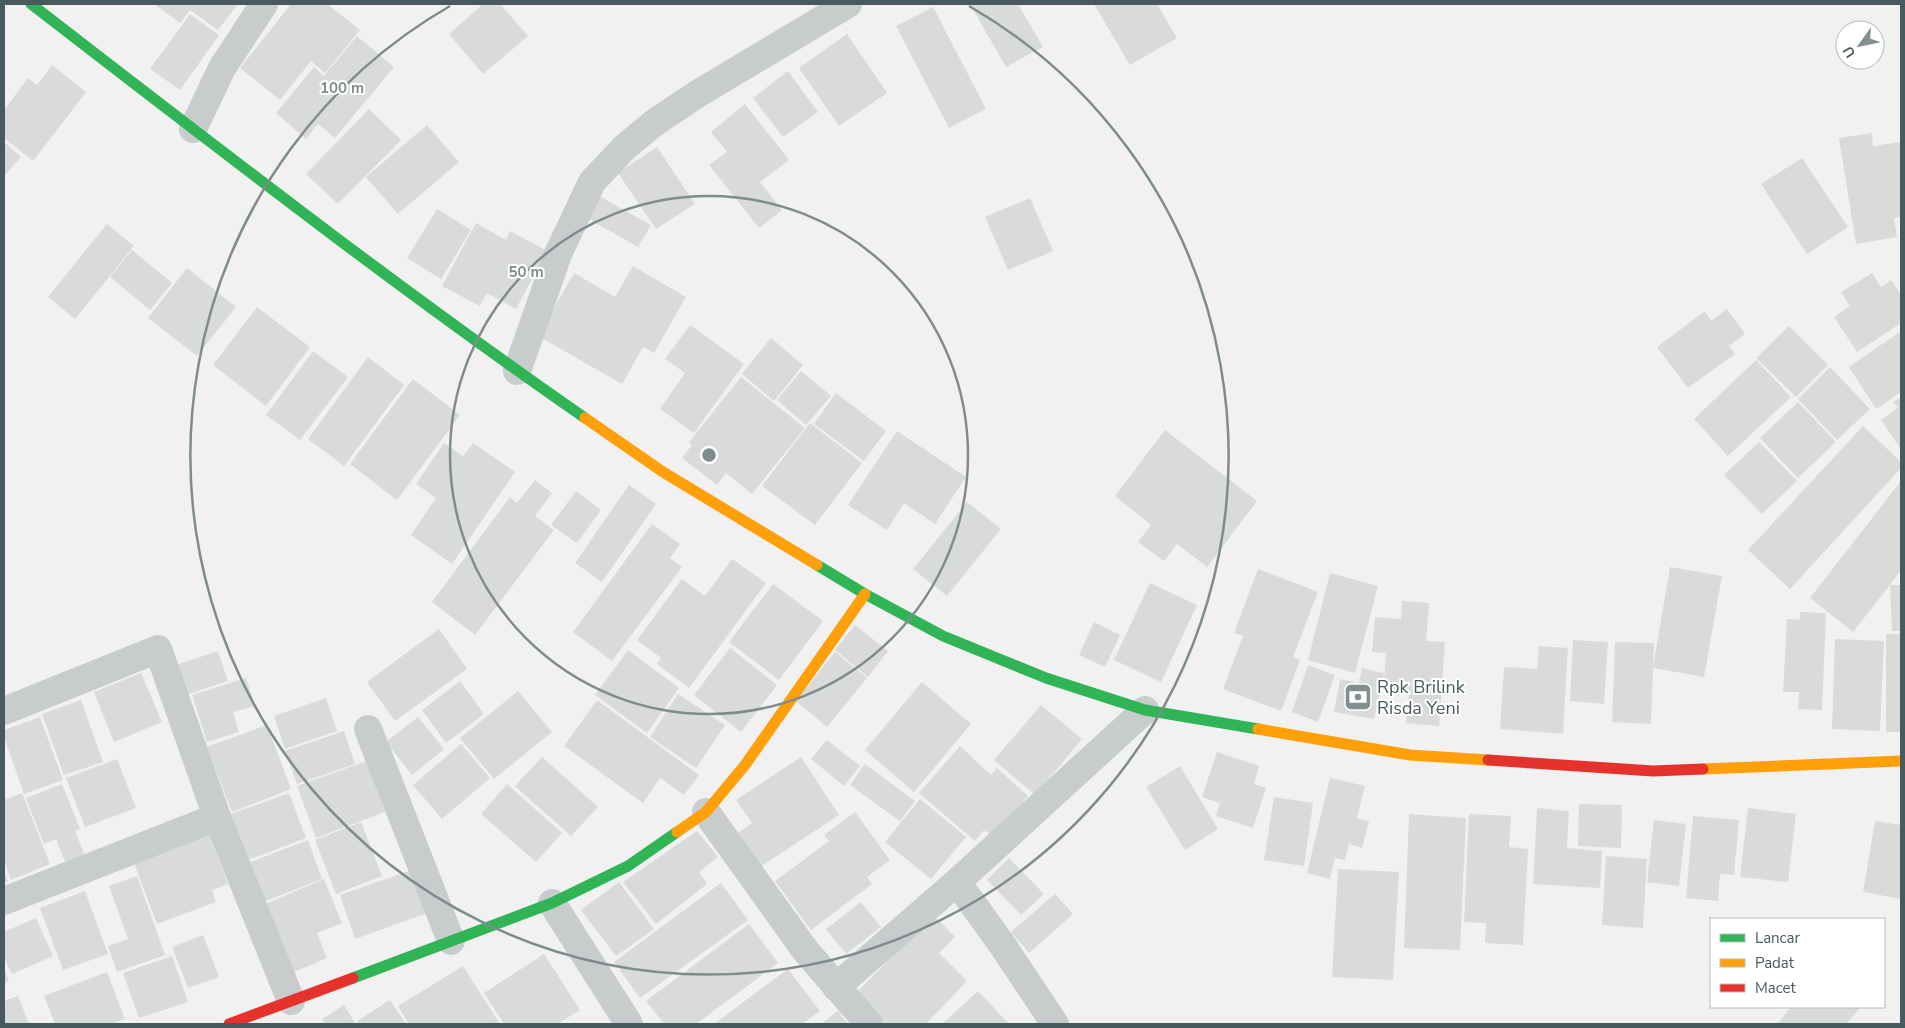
<svg xmlns="http://www.w3.org/2000/svg" width="1905" height="1028" font-family="'Nunito Sans',sans-serif">
  <style>
    .building { fill: #d9dada }
    .lines { fill: none; stroke-linecap: round; stroke-linejoin: round }
    .street { stroke: #c8cccd; stroke-width: 28 }
    .fast { stroke: #30b455; stroke-width: 11 }
    .slow { stroke: #ff9f0a; stroke-width: 11 }
    .jam { stroke: #e5322d; stroke-width: 11 }
    .ring { fill: none; stroke: #7f8c8e; stroke-width: 2.5 }
    .labels { text-anchor: middle; dominant-baseline: central; stroke-width: 4; stroke-linejoin: round; paint-order: stroke }
    .poi-label { font-size: 18px; fill: #475a5e; stroke: #fff; text-anchor: start }
    .centre { fill: #7f8c8e; stroke: #fff; stroke-width: 2.5 }
    .ring-label { font-size: 15px; text-anchor: middle; font-weight: bold; fill: #7f8c8e; stroke: #fff; stroke-width: 4; stroke-linejoin: round; paint-order: stroke }
  </style>
  <rect width="100%" height="100%" fill="#f1f1f1"/>
  <path class="building" d="M154,4h84l-20,26 -28,-20 -10,13z
    M291,4h36l33,26 -35,43 -14,-12 -31,39 -40,-32z
    M483,4h17l28,32 -45,38 -34,-40z
    M970,4h48l25,43 -37,20z
    M1094,4h63l20,34 -47,27z
    M933,7l53,102 -37,19 -53,-102z
    M190,14l29,21 -39,55 -30,-21z
    M847,34l40,59 -48,33 -40,-58z
    M357,36l37,31 -59,71 -17,-14 -12,15 -30,-26 38,-46 10,9z
    M52,65l34,27 -53,69 -29,-23v-28l24,-32 9,7z
    M788,71l30,41 -35,25 -30,-39z
    M745,104l44,56 -29,22 22,28 -23,18 -50,-63 18,-13 -16,-20z
    M369,109l32,31 -63,64 -32,-30z
    M427,125l32,37 -61,52 -32,-37z
    M1872,133l1,13 28,-4v75l-7,1 3,19 -41,7 -17,-106z
    M4,142l17,15 -17,19z
    M657,147l38,57 -39,25 -38,-56z
    M1802,158l46,69 -41,27 -46,-70z
    M592,192l59,33 -13,22 -58,-33z
    M1030,198l23,53 -45,19 -23,-53z
    M437,209l34,21 -30,49 -34,-21z
    M476,223l30,17 4,-9 37,20 -31,58 -29,-16 -7,13 -38,-20z
    M107,224l27,22 -59,73 -27,-22z
    M132,250l40,33 -22,27 -40,-33z
    M633,266l53,31 -32,56 -11,-6 -21,37 -84,-48 36,-63 41,24z
    M187,268l49,39 -39,49 -49,-38z
    M1872,273l9,14 10,-7 10,15v28l-44,29 -23,-35 16,-11 -9,-14z
    M257,307l53,40 -44,59 -53,-41z
    M1727,309l18,25 -16,12 6,8 -47,34 -31,-41 48,-36 6,10z
    M690,325l54,39 -50,69 -34,-24 25,-36 -20,-14z
    M1789,326l39,39 -32,32 -40,-39z
    M1901,331v61l-25,17 -27,-42z
    M771,338l32,27 -29,36 -32,-27z
    M313,351l35,26 -48,63 -34,-25z
    M368,357l36,28 -60,81 -36,-27z
    M1756,360l35,37 -63,59 -34,-37z
    M1830,367l40,42 -33,31 -39,-41z
    M801,371l30,25 -25,29 -29,-25z
    M741,377l64,51 -53,66 -26,-21 -9,12 -35,-27 10,-13 -3,-3z
    M413,379l47,36 -63,85 -47,-36z
    M836,393l50,38 -22,30 -50,-37z
    M1901,397v50l-1,1 -19,-28 17,-12 -5,-6z
    M1798,402l38,40 -38,36 -38,-40z
    M810,423l52,40 -47,62 -53,-39z
    M1863,426l38,36v6l-111,121 -42,-39z
    M1165,430l92,71 -50,66 -30,-23 -13,17 -26,-19 13,-17 -36,-29z
    M897,431l69,46 -31,47 -31,-21 -17,27 -39,-25z
    M1759,442l38,39 -35,33 -38,-39z
    M444,443l19,13 10,-13 42,29 -63,92 -41,-29 25,-37 -20,-14z
    M535,480l17,13 -17,23 19,14 -79,105 -43,-33 78,-105 7,6z
    M1901,481v89l-11,15h11v46h-9l-2,-46 -37,47 -43,-34z
    M629,485l27,19 -54,78 -27,-19z
    M576,491l25,19 -24,33 -26,-18z
    M967,502l34,27 -54,67 -34,-27z
    M652,524l28,20 -10,14 12,9 -70,94 -39,-29z
    M732,559l34,24 -77,105 -32,-24 4,-6 -24,-18 45,-61 23,17z
    M1670,567l52,9 -18,101 -51,-9z
    M1258,569l60,23 -25,65 7,3 -19,51 -58,-22 20,-53 -9,-3z
    M1330,573l48,13 -23,87 -47,-13z
    M1150,583l47,22 -36,77 -47,-22z
    M773,584l50,37 -44,59 -50,-38z
    M1402,601l27,2 -3,38 19,1 -6,84 -33,-3 3,-31 -26,-2 3,-37 -14,-1 3,-35 26,2z
    M1800,612l26,1 -4,97 -24,-1 1,-17h-16l4,-73 13,1z
    M1094,622l26,13 -15,32 -26,-12z
    M855,625l33,26 -20,26 -33,-27z
    M439,629l28,40 -72,52 -28,-39z
    M1886,634h15v98h-15z
    M1835,639l49,2 -4,90 -48,-2z
    M1573,640l35,2 -4,62 -34,-3z
    M1615,642l39,1 -3,81 -39,-2z
    M1539,646l29,2 -5,86 -63,-5 4,-62 33,2z
    M730,648l47,37 -36,47 -47,-37z
    M628,650l51,38 -32,45 -52,-38z
    M218,651l10,30 -42,14 -10,-30z
    M835,652l32,26 -40,49 -31,-26z
    M1308,665l27,10 -17,47 -26,-10z
    M1362,668l22,5 -10,46 -40,-7 6,-33 19,4z
    M141,673l21,49 -48,20 -20,-50z
    M246,678l9,28 -22,6 6,20 -32,10 -15,-47z
    M460,681l24,33 -38,29 -24,-33z
    M922,682l49,42 -57,68 -49,-42z
    M518,691l34,41 -58,47 -34,-41z
    M678,694l47,31 -29,43 -46,-31z
    M326,698l11,33 -52,18 -11,-33z
    M81,700l22,62 -39,13 -22,-61z
    M597,700l102,75 -15,20 -24,-17 -17,25 -79,-57z
    M1041,705l41,34 -47,56 -41,-35z
    M40,717l23,63 -39,14 -20,-57v-7z
    M418,717l26,32 -32,26 -26,-33z
    M267,725l24,64 -59,23 -25,-65z
    M344,731l11,33 -58,20 -12,-33z
    M827,740l33,26 -16,20 -33,-27z
    M461,744l29,34 -48,41 -29,-34z
    M960,746l31,29 6,-7 31,28 -35,41 -9,-7 -9,11 -56,-48z
    M1217,752l42,14 -5,18 12,4 -13,40 -37,-12 4,-13 -18,-6z
    M542,757l56,50 -27,29 -56,-50z
    M801,757l38,58 -79,52 -22,-34 14,-10 -16,-23z
    M117,759l19,49 -51,19 -19,-49z
    M367,761l18,51 -69,26 -19,-52z
    M865,764l50,37 -15,20 -50,-36z
    M1180,766l38,63 -33,21 -39,-63z
    M1330,778l35,8 -8,32 12,3 -7,27 -13,-4 -4,16 -10,-2 -5,21 -23,-6z
    M62,784l18,45 -5,2 10,25 -19,8 -10,-25 -12,5 -18,-46z
    M507,784l55,49 -26,29 -55,-48z
    M22,793l28,71 -39,16 -7,-19v-61z
    M289,793l17,45 -58,22 -17,-46z
    M1274,797l39,6 -9,63 -40,-6z
    M920,799l46,38 -35,42 -46,-37z
    M1579,804l43,1 -1,43 -43,-2z
    M1537,808l32,3 -2,37 35,3 -2,37 -67,-4z
    M1748,808l48,6 -8,68 -48,-5z
    M855,812l35,48 -23,17 5,7 -61,46 -36,-49 54,-40 -5,-6z
    M1409,814l57,4 -6,132 -56,-2z
    M1469,814l42,2 -2,31 19,2 -5,96 -38,-2 1,-20 -22,-1z
    M1693,816l46,4 -5,55 -14,-1 -2,27 -32,-3z
    M1654,820l32,4 -7,62 -32,-4z
    M1875,821l26,4v74l-38,-7z
    M361,822l21,54 -46,18 -21,-54z
    M697,831l21,26 -19,15 8,12 -51,40 -33,-42z
    M209,835l19,49 -16,6 4,12 -59,22 -23,-61z
    M308,840l14,39 -59,23 -15,-39z
    M1606,856l41,3 -4,69 -41,-3z
    M1009,858l35,36 -23,21 -34,-35z
    M415,869l15,43 -75,27 -15,-44z
    M1338,869l61,3 -6,108 -61,-3z
    M4,871l4,10 -4,2z
    M137,876l28,79 -48,17 -9,-26 20,-7 -19,-53z
    M324,879l18,44 -25,10 10,25 -35,15 -29,-68z
    M619,882l35,47 -38,27 -35,-46z
    M721,883l27,37 -108,78 -26,-36z
    M85,891l23,63 -45,16 -23,-62z
    M1055,894l18,20 -44,39 -18,-21z
    M861,902l20,25 -35,27 -20,-25z
    M933,915l22,22 -16,16 28,28 -41,43h-43l-29,-29z
    M36,918l17,38 -41,18 -8,-17v-25z
    M749,924l29,39 -82,61h-32l-18,-23z
    M203,935l16,42 -31,11 -16,-41z
    M544,954l36,56 -23,14h-53l-20,-31z
    M172,956l16,46 -49,16 -16,-45z
    M463,966l37,58h-91l-11,-18z
    M4,969l5,12 -5,2z
    M788,969l32,42 -18,13h-88z
    M107,972l18,47 -14,5h-56l-11,-28z
    M978,991l30,32 -66,1z
    M18,996l11,28h-25v-23z
    M390,1000l16,24h-47l-2,-3z
    M344,1005l12,19h-31l-3,-5z
    M1791,1007h70l-15,17h-69z
    M838,1011l10,13h-27z"/>
  <g class="lines">
    <path class="street" d="M193,129l29,-61 42,-64
      M517,371l41,-117 34,-72 33,-35 29,-24 45,-30 149,-89
      M4,711l154,-62 59,168 74,184
      M368,729l83,212
      M706,812l99,138 64,74
      M957,882l46,64 52,78
      M4,901l213,-84
      M552,903l77,121
      M836,987l121,-105 188,-172"/>
    <path class="fast" d="M31,4c183,141 365,283 554,414
      M817,565l48,29 78,42 103,42 99,32 113,19
      M353,978l199,-75 76,-37 49,-34"/>
    <path class="slow" d="M585,418l78,54 154,93
      M1258,729l152,26 78,5
      M1703,769l198,-8
      M677,832l29,-20 39,-47 120,-171"/>
    <path class="jam" d="M1488,760l165,11 50,-2
      M229,1024l124,-46"/>
  </g>
  <g class="ring">
    <circle cx="709" cy="455" r="259"/>
    <path d="M969 6A519 519 0 1 1 450 6"/>
  </g>
  <defs>
    <g id="bank-square" transform="scale(1.4375)"><rect x="-9" y="-9" width="18" height="18" rx="4" fill="#828f91" stroke="#fff"/><path d="M-6-4H6V4H-6ZM0-2.3a2.3 2.3 0 1 0 0 4.6a2.3 2.3 0 1 0 0-4.6Z" fill="#fff"/></g>
  </defs>
  <g fill-rule="evenodd">
    <use href="#bank-square" x="1358" y="697"/>
  </g>
  <g class="labels">
    <g class="poi-label">
      <text x="1377" y="687">Rpk Brilink<tspan x="1377" dy="21">Risda Yeni</tspan></text>
    </g>
  </g>
  <circle cx="709" cy="455" r="8" class="centre"/>
  <g class="ring-label">
    <text x="342" y="93">100 m</text>
    <text x="526" y="277">50 m</text>
  </g>
  <rect width="1905" height="1028" fill="none" stroke="#475a5e" stroke-width="10"/>
  <rect x="1710" y="918" width="175" height="90" fill="#ffffff" stroke="#b5bdbf"/>
  <rect x="1720" y="934" width="25" height="8" fill="#30b455" stroke="#b5bdbf"/>
  <text x="1755" y="943" font-size="15" fill="#475a5e">Lancar</text>
  <rect x="1720" y="959" width="25" height="8" fill="#ff9f0a" stroke="#b5bdbf"/>
  <text x="1755" y="968" font-size="15" fill="#475a5e">Padat</text>
  <rect x="1720" y="984" width="25" height="8" fill="#e5322d" stroke="#b5bdbf"/>
  <text x="1755" y="993" font-size="15" fill="#475a5e">Macet</text>
  <g transform="translate(1860 45) rotate(237)"><circle r="24" fill="#ffffff" stroke="#b5bdbf"/>
  <path d="M0-4L9 19L0 12L-9 19Z" fill="#828f91"/>
  <text y="-8" font-size="14" font-weight="bold" text-anchor="middle" fill="#475a5e">U</text>
  </g>
</svg>
